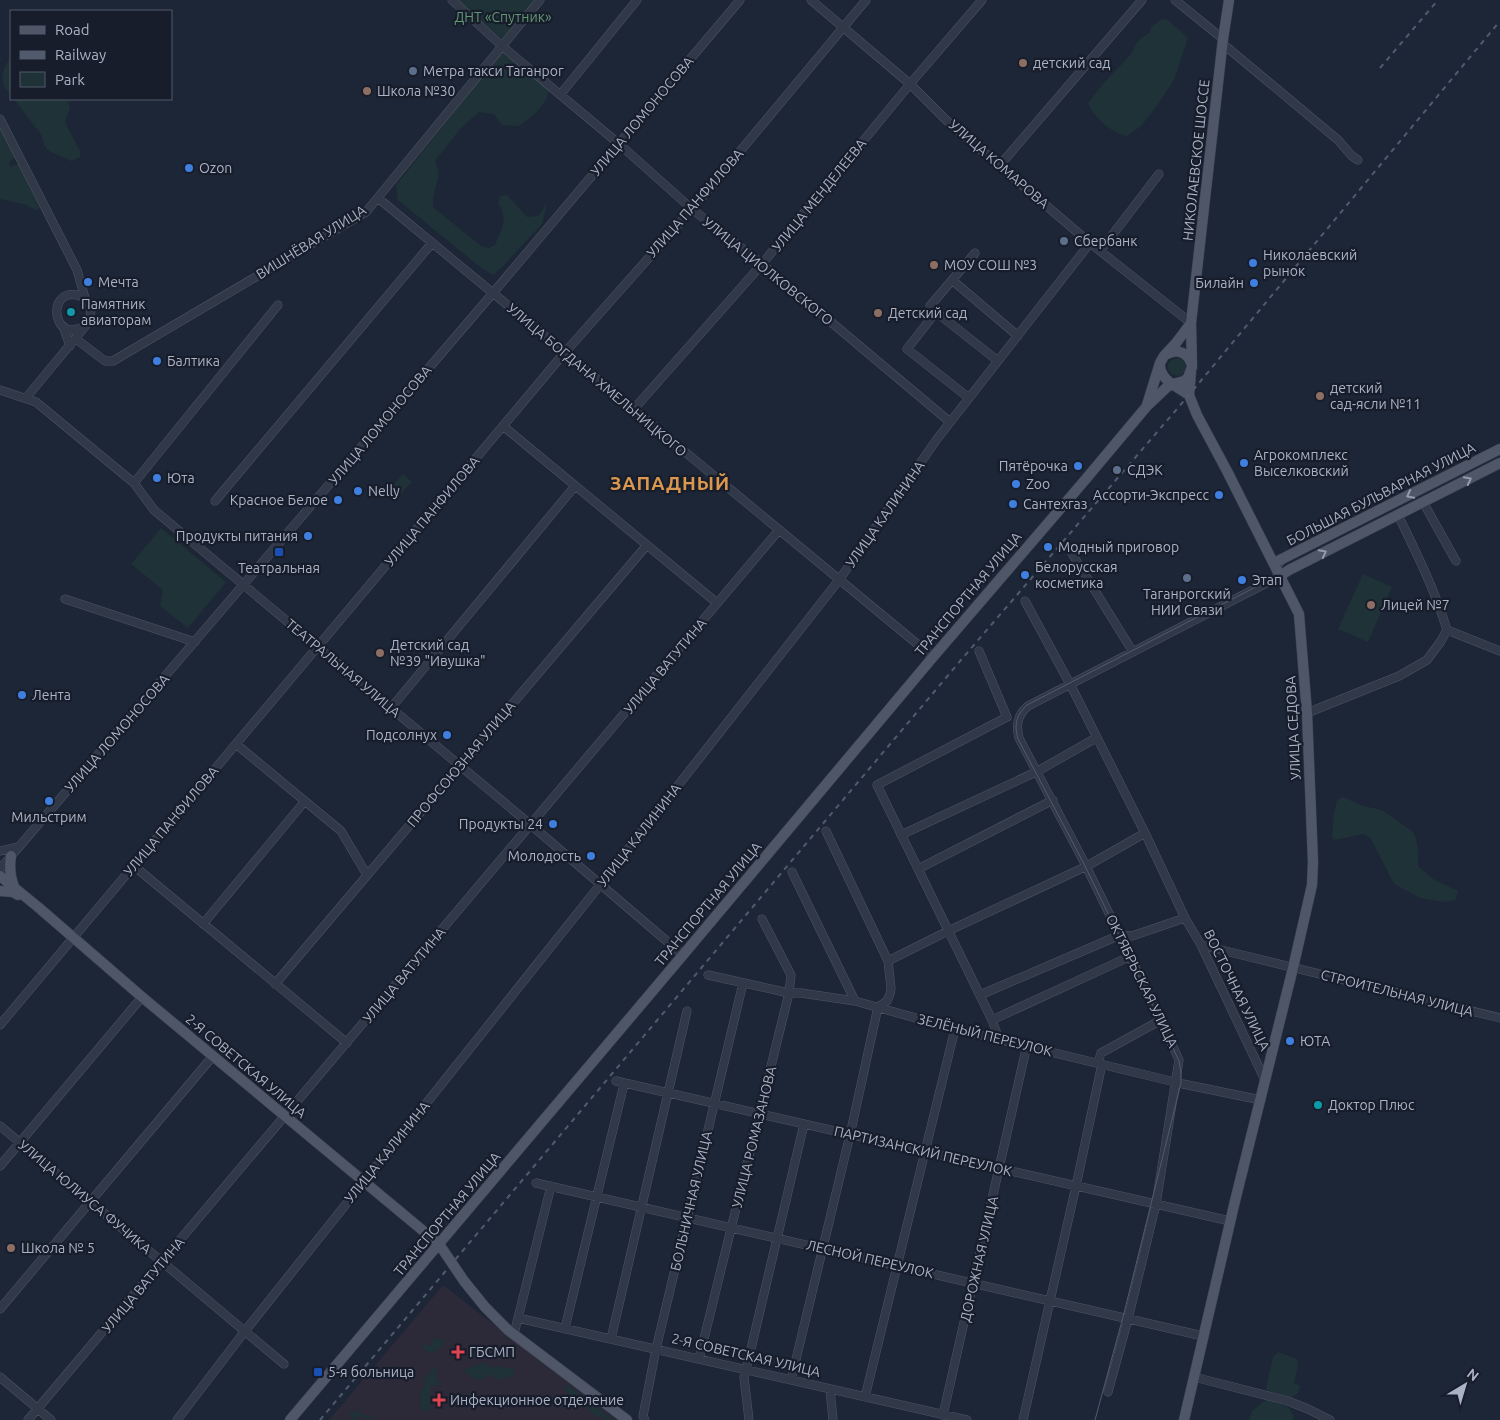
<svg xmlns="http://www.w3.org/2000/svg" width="1500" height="1420" font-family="Ubuntu,sans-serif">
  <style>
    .medical { fill: #2c2938 }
    .green { fill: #1f3237 }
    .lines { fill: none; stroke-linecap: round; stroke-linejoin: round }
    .minor-casing { stroke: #4e5565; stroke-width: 9 }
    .major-casing { stroke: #3a4150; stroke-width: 11 }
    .minor { stroke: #313847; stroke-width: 8 }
    .major { stroke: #4e5667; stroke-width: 10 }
    .tram { stroke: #525b6e; stroke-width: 1 }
    .rail { stroke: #525b6e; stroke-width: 2; stroke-dasharray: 5 5; stroke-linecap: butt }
    .oneway { stroke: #939bad }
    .education-dot { fill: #8d6e63; stroke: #171d2b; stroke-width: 2 }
    .service-dot { fill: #5c6f8a; stroke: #171d2b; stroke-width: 2 }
    .shop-dot { fill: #3f7fe0; stroke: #171d2b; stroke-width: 2 }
    .culture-dot { fill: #0f9aa8; stroke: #171d2b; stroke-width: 2 }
    .transit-dot { fill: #1a4fb4; stroke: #171d2b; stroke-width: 2 }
    .health-dot { fill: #e0444e; stroke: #171d2b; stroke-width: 2 }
    .labels { text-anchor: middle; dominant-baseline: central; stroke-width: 4.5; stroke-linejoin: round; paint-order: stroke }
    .park-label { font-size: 14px; fill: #619672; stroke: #171d2b }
    .poi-label { font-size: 14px; fill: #aab2c4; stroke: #171d2b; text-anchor: start }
    .street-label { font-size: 14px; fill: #aab2c4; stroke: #171d2b }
    .district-label { font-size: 19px; font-weight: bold; letter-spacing: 1px; fill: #da984f; stroke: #171d2b }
  </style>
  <rect width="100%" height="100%" fill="#1d2636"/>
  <path class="medical" d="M443,1285l174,135h-288z"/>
  <path class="green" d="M458,0h82l-35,41z
    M1162,19l6,1 20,18 -14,42 -18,27 -15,19 -14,10c-16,-3 -33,-19 -39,-33l14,-18 30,-32c2,-9 9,-17 18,-20l1,-6z
    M501,53h10l27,23 11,16c-5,15 -17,25 -30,34l-17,-1 -8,-11 -15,-2 -19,17 -25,32c7,16 2,18 -1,33 -1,4 -1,9 -1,13l48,39 8,2 6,-3c7,-18 14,-25 3,-42l2,-7 7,-1 20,22 11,-1 9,-13 -5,21 -39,42 -10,9 -13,-8 -82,-67 -2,-15z
    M11,59v36c-8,-9 -11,-14 -7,-26 2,-5 3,-7 7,-10z
    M14,99h49l5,2 2,7 -5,14 15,29v6l-9,4 -22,-10 -5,-6 -2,-9z
    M0,119l19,36 -10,7 1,5 8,-3 22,44 -5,2 -8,-5 -27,-6z
    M1168 367a9 9 0 1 1 18 0a9 9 0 1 1-18 0Z
    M403,474l9,8 -12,12 -8,-7z
    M161,528l65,54 -38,46 -28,-22 3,-16 -32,-26z
    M1363,574l29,13 -24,55 -30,-13z
    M1343,797l20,9 19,4 31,22c6,10 5,23 5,34l15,13 25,12 -3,9 -12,2 -23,-4 -26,-14 -24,-47 -7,-3 -29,6 -2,-3 2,-23 3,-14z
    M436,1338l9,3 -3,6 -10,6 -8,-3 -2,-7 10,3 -1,-4z
    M1278,1352l19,7 1,7 -4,17 6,3c-3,19 -21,8 -33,4l-1,-2 7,-31z
    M484,1362l6,6 11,-2 4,3 8,-2 2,8 -17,5 -7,-6 -11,6 -10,-3 -6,-7z
    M437,1367l-1,10 5,8 -11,1v23l-7,3 -3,-8 2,-2 -2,-12 5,-3 -1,-8 6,-5v-4z
    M566,1384l47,36h-7l-1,-2 -10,-3 -30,-24z
    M1267,1399l21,8 6,9 -2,4h-43l3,-9z
    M358,1411l6,4 14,1 -15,2 -4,-2 -3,1 3,3h-6l-5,-6z"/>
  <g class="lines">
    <g class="minor-casing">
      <path id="minor" d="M452,0l50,46 116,97 74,66 70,55 188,158
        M811,0l99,84 36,36 144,123 101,80
        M1175,0l48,39
        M1223,44l115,96 14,16 6,4
        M560,95l77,-95
        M0,119l77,151 8,28
        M1000,165l142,-165
        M378,198l555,459
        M1100,251l59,-77
        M952,280l66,56
        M930,306l45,-53
        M63,326l7,20
        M76,339l29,22h8l253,-149 174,-212
        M0,390l36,12 98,81 20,27 377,315 152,130
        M26,398l62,-75c5,-11 4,-25 -11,-28 -32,-7 -24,55 11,28
        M969,398l-62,-49 29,-37 62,49
        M633,410l129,-146 148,-180 72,-84
        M503,426l214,177
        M134,483l144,-178
        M215,501l217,-258
        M1423,502l33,59
        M1071,552l62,100
        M65,599l130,43
        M1025,601l45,83 75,149 40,85 16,27 64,135
        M1447,630l53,21
        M979,651l28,66 -130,68 115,235 7,19
        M391,708l184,-222
        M1307,713l92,-37 28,-16 14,-19 6,-11c-12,-40 -31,-78 -49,-115
        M236,744l105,87 26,44
        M901,835l135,-63 60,-34
        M0,851l18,-4
        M134,866l213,177
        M0,869l493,-576 247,-293
        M918,869l135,-69
        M792,872l63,129
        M203,924l102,-123
        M1201,945l299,73
        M888,961l60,-30 139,-65 58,-33
        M708,975l81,18h12l54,8 100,28 228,55 78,16
        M275,984l372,-439
        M980,995l140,-60 12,1 53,-18
        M992,1020l139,-64
        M0,1025l560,-667 132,-149 174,-209
        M1098,1063l3,-10 60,-33
        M616,1081l614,140
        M0,1126l284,238
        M0,1166l142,-169
        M536,1183l667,153
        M0,1309l213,-253
        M518,1318l449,102
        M565,1328l59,-244
        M514,1334l37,-148
        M611,1339l76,-328
        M699,1359l90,-366 2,-18 -29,-56
        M0,1377l51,43
        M1194,1377l94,24 20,8 22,11
        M791,1380l59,-245 28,-128 9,-6 3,-7 1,-6 -3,-27 -62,-130
        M830,1389l3,31
        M1108,1392l20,-73 28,-115 23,-144 -18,-40 -77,-158 -65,-124c-3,-13 -2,-23 9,-32l252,-130
        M865,1397l90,-368
        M943,1415l84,-370
        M28,1420l751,-890
        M177,1420l68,-89 355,-446 239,-305 98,-141 153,-196
        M645,1420l-2,-4 13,-67 87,-366
        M749,1420l-5,-43 2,-7 58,-246
        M1023,1420l53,-234 26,-122"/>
    </g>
    <g class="major-casing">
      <path id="major" d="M1167,354c11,-6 21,-1 25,11
        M1160,364c-1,16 18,23 29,31
        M1147,405l13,-42 4,-7 12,-13 15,-20
        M1274,563l226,-114
        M1280,576l9,-6 211,-107
        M11,856c-2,11 -1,20 3,31
        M0,876l38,31 104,90 297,247 25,37 21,26 23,23 119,90
        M0,891l13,1 5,3
        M290,1420l393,-465 250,-298 152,-177 62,-74 20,-19 6,-3 11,-3 4,-3 4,-11 -1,-44 32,-284 6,-39
        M1184,1420l51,-219 58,-233 19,-83 1,-23 -6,-149 -8,-99 -72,-143 -30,-56 -8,-20 2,-22"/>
    </g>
    <use href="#minor" class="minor"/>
    <use href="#major" class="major"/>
    <path class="tram" d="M1095,1420l28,-103 58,-234v-11l-2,-11 -19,-41 -77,-158 -65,-123c-4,-14 -2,-24 9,-34l246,-127 12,-16 215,-110"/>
    <path class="rail" d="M1380,68l58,-68
      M320,1420l641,-760 228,-265 311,-374"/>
  </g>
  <defs><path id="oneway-chevron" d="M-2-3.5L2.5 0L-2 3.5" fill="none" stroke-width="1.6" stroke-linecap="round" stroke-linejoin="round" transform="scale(1.25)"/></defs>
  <g class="oneway">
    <use href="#oneway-chevron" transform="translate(1468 480) rotate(-27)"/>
    <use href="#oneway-chevron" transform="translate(1410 495) rotate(153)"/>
    <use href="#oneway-chevron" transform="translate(1323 553) rotate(-27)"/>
  </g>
  <g class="education-dot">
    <circle cx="1023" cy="63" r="5"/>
    <circle cx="367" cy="91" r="5"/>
    <circle cx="934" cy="265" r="5"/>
    <circle cx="878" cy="313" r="5"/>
    <circle cx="1320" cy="396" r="5"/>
    <circle cx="1371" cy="605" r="5"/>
    <circle cx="380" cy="653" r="5"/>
    <circle cx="11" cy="1248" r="5"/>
  </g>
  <g class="service-dot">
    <circle cx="413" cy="71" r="5"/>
    <circle cx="1064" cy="241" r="5"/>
    <circle cx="1117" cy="470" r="5"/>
    <circle cx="1187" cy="578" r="5"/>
  </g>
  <g class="shop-dot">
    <circle cx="189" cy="168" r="5"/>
    <circle cx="1253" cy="263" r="5"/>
    <circle cx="88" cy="282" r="5"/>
    <circle cx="1254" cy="283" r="5"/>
    <circle cx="157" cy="361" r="5"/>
    <circle cx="1244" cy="463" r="5"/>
    <circle cx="1078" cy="466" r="5"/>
    <circle cx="157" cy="478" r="5"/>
    <circle cx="1016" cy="484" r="5"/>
    <circle cx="358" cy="491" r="5"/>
    <circle cx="1219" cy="495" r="5"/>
    <circle cx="338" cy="500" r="5"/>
    <circle cx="1013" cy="504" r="5"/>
    <circle cx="308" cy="536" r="5"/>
    <circle cx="1048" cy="547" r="5"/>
    <circle cx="1025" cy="575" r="5"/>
    <circle cx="1242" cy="580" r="5"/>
    <circle cx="22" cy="695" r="5"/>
    <circle cx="447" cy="735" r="5"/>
    <circle cx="49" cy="801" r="5"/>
    <circle cx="553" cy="824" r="5"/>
    <circle cx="591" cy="856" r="5"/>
    <circle cx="1290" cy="1041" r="5"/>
  </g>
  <g class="culture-dot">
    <circle cx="71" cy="312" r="5"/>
    <circle cx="1318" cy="1105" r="5"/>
  </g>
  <g class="transit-dot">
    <rect x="274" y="547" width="10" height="10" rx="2.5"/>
    <rect x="313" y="1367" width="10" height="10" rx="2.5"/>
  </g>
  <g class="health-dot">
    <path d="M455.5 1344.5h5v5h5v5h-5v5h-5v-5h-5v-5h5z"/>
    <path d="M436.5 1392.5h5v5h5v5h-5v5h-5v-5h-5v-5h5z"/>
  </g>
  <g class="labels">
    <g class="park-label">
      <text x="503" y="17">ДНТ «Спутник»</text>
    </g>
    <g class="poi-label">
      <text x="1033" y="63">детский сад</text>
      <text x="423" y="71">Метра такси Таганрог</text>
      <text x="377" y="91">Школа №30</text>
      <text x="199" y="168">Ozon</text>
      <text x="1074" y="241">Сбербанк</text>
      <text x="1263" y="255">Николаевский<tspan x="1263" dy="16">рынок</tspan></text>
      <text x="944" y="265">МОУ СОШ №3</text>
      <text x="98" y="282">Мечта</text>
      <text x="1244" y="283" text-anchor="end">Билайн</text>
      <text x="81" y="304">Памятник<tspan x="81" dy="16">авиаторам</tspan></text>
      <text x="888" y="313">Детский сад</text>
      <text x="167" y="361">Балтика</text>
      <text x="1330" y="388">детский<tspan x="1330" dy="16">сад-ясли №11</tspan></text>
      <text x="1254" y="455">Агрокомплекс<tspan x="1254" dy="16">Выселковский</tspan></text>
      <text x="1068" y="466" text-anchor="end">Пятёрочка</text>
      <text x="1127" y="470">СДЭК</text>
      <text x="167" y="478">Юта</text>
      <text x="1026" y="484">Zoo</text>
      <text x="368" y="491">Nelly</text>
      <text x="1209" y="495" text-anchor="end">Ассорти-Экспресс</text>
      <text x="328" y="500" text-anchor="end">Красное Белое</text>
      <text x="1023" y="504">Сантехгаз</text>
      <text x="298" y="536" text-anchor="end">Продукты питания</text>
      <text x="1058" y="547">Модный приговор</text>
      <text x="1035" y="567">Белорусская<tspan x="1035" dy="16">косметика</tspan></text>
      <text x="279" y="568" text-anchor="middle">Театральная</text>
      <text x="1252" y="580">Этап</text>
      <text x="1187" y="594" text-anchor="middle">Таганрогский<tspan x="1187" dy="16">НИИ Связи</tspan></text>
      <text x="1381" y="605">Лицей №7</text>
      <text x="390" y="645">Детский сад<tspan x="390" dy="16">№39 "Ивушка"</tspan></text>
      <text x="32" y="695">Лента</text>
      <text x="437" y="735" text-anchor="end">Подсолнух</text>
      <text x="49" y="817" text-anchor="middle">Мильстрим</text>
      <text x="543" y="824" text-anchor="end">Продукты 24</text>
      <text x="581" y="856" text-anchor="end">Молодость</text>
      <text x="1300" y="1041">ЮТА</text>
      <text x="1328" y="1105">Доктор Плюс</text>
      <text x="21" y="1248">Школа № 5</text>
      <text x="469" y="1352">ГБСМП</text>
      <text x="328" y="1372">5-я больница</text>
      <text x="450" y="1400">Инфекционное отделение</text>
    </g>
    <g class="street-label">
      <text transform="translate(642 116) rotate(-50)">УЛИЦА ЛОМОНОСОВА</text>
      <text transform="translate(1196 160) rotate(-84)">НИКОЛАЕВСКОЕ ШОССЕ</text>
      <text transform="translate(999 164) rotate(41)">УЛИЦА КОМАРОВА</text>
      <text transform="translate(819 195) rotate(-51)">УЛИЦА МЕНДЕЛЕЕВА</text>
      <text transform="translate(695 203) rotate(-49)">УЛИЦА ПАНФИЛОВА</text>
      <text transform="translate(311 242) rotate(-32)">ВИШНЁВАЯ УЛИЦА</text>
      <text transform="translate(768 271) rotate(39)">УЛИЦА ЦИОЛКОВСКОГО</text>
      <text transform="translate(597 380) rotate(40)">УЛИЦА БОГДАНА ХМЕЛЬНИЦКОГО</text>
      <text transform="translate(380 425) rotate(-50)">УЛИЦА ЛОМОНОСОВА</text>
      <text transform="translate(1381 494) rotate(-27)">БОЛЬШАЯ БУЛЬВАРНАЯ УЛИЦА</text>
      <text transform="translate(432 511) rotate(-50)">УЛИЦА ПАНФИЛОВА</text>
      <text transform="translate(885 514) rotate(-55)">УЛИЦА КАЛИНИНА</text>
      <text transform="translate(968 594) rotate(-50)">ТРАНСПОРТНАЯ УЛИЦА</text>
      <text transform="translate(665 666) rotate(-50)">УЛИЦА ВАТУТИНА</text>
      <text transform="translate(343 668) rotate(40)">ТЕАТРАЛЬНАЯ УЛИЦА</text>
      <text transform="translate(1293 728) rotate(-93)">УЛИЦА СЕДОВА</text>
      <text transform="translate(117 733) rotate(-49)">УЛИЦА ЛОМОНОСОВА</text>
      <text transform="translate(461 764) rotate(-50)">ПРОФСОЮЗНАЯ УЛИЦА</text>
      <text transform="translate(171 821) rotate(-50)">УЛИЦА ПАНФИЛОВА</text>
      <text transform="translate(639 835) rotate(-52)">УЛИЦА КАЛИНИНА</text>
      <text transform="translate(708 904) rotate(-50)">ТРАНСПОРТНАЯ УЛИЦА</text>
      <text transform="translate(404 975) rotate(-50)">УЛИЦА ВАТУТИНА</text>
      <text transform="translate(1142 981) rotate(64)">ОКТЯБРЬСКАЯ УЛИЦА</text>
      <text transform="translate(1237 990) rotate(64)">ВОСТОЧНАЯ УЛИЦА</text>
      <text transform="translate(1397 993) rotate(14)">СТРОИТЕЛЬНАЯ УЛИЦА</text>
      <text transform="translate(985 1035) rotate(14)">ЗЕЛЁНЫЙ ПЕРЕУЛОК</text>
      <text transform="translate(246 1066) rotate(40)">2-Я СОВЕТСКАЯ УЛИЦА</text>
      <text transform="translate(754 1137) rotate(-76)">УЛИЦА РОМАЗАНОВА</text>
      <text transform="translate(923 1151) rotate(13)">ПАРТИЗАНСКИЙ ПЕРЕУЛОК</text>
      <text transform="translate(387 1152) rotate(-51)">УЛИЦА КАЛИНИНА</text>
      <text transform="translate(85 1197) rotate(40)">УЛИЦА ЮЛИУСА ФУЧИКА</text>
      <text transform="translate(691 1201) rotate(-77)">БОЛЬНИЧНАЯ УЛИЦА</text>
      <text transform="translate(447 1214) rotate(-50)">ТРАНСПОРТНАЯ УЛИЦА</text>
      <text transform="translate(870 1259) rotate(13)">ЛЕСНОЙ ПЕРЕУЛОК</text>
      <text transform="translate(979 1259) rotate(-77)">ДОРОЖНАЯ УЛИЦА</text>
      <text transform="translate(143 1285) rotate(-50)">УЛИЦА ВАТУТИНА</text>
      <text transform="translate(746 1355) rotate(13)">2-Я СОВЕТСКАЯ УЛИЦА</text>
    </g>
    <g class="district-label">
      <text x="670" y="483">ЗАПАДНЫЙ</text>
    </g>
  </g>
  <rect x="10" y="10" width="162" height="90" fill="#171d2b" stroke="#525968"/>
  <rect x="20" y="26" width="25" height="8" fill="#4e5667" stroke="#525968"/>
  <text x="55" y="35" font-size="15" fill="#aab2c4">Road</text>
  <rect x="20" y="51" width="25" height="8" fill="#525b6e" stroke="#525968"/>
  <text x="55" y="60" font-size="15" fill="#aab2c4">Railway</text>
  <rect x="20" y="72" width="25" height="15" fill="#1f3237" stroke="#525968"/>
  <text x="55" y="85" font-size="15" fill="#aab2c4">Park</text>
  <g transform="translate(1465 1385) rotate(38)" stroke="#171d2b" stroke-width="4" paint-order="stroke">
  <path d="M0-4L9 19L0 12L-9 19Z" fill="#aab2c4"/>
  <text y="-8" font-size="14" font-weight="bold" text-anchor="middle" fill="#aab2c4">N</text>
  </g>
</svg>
